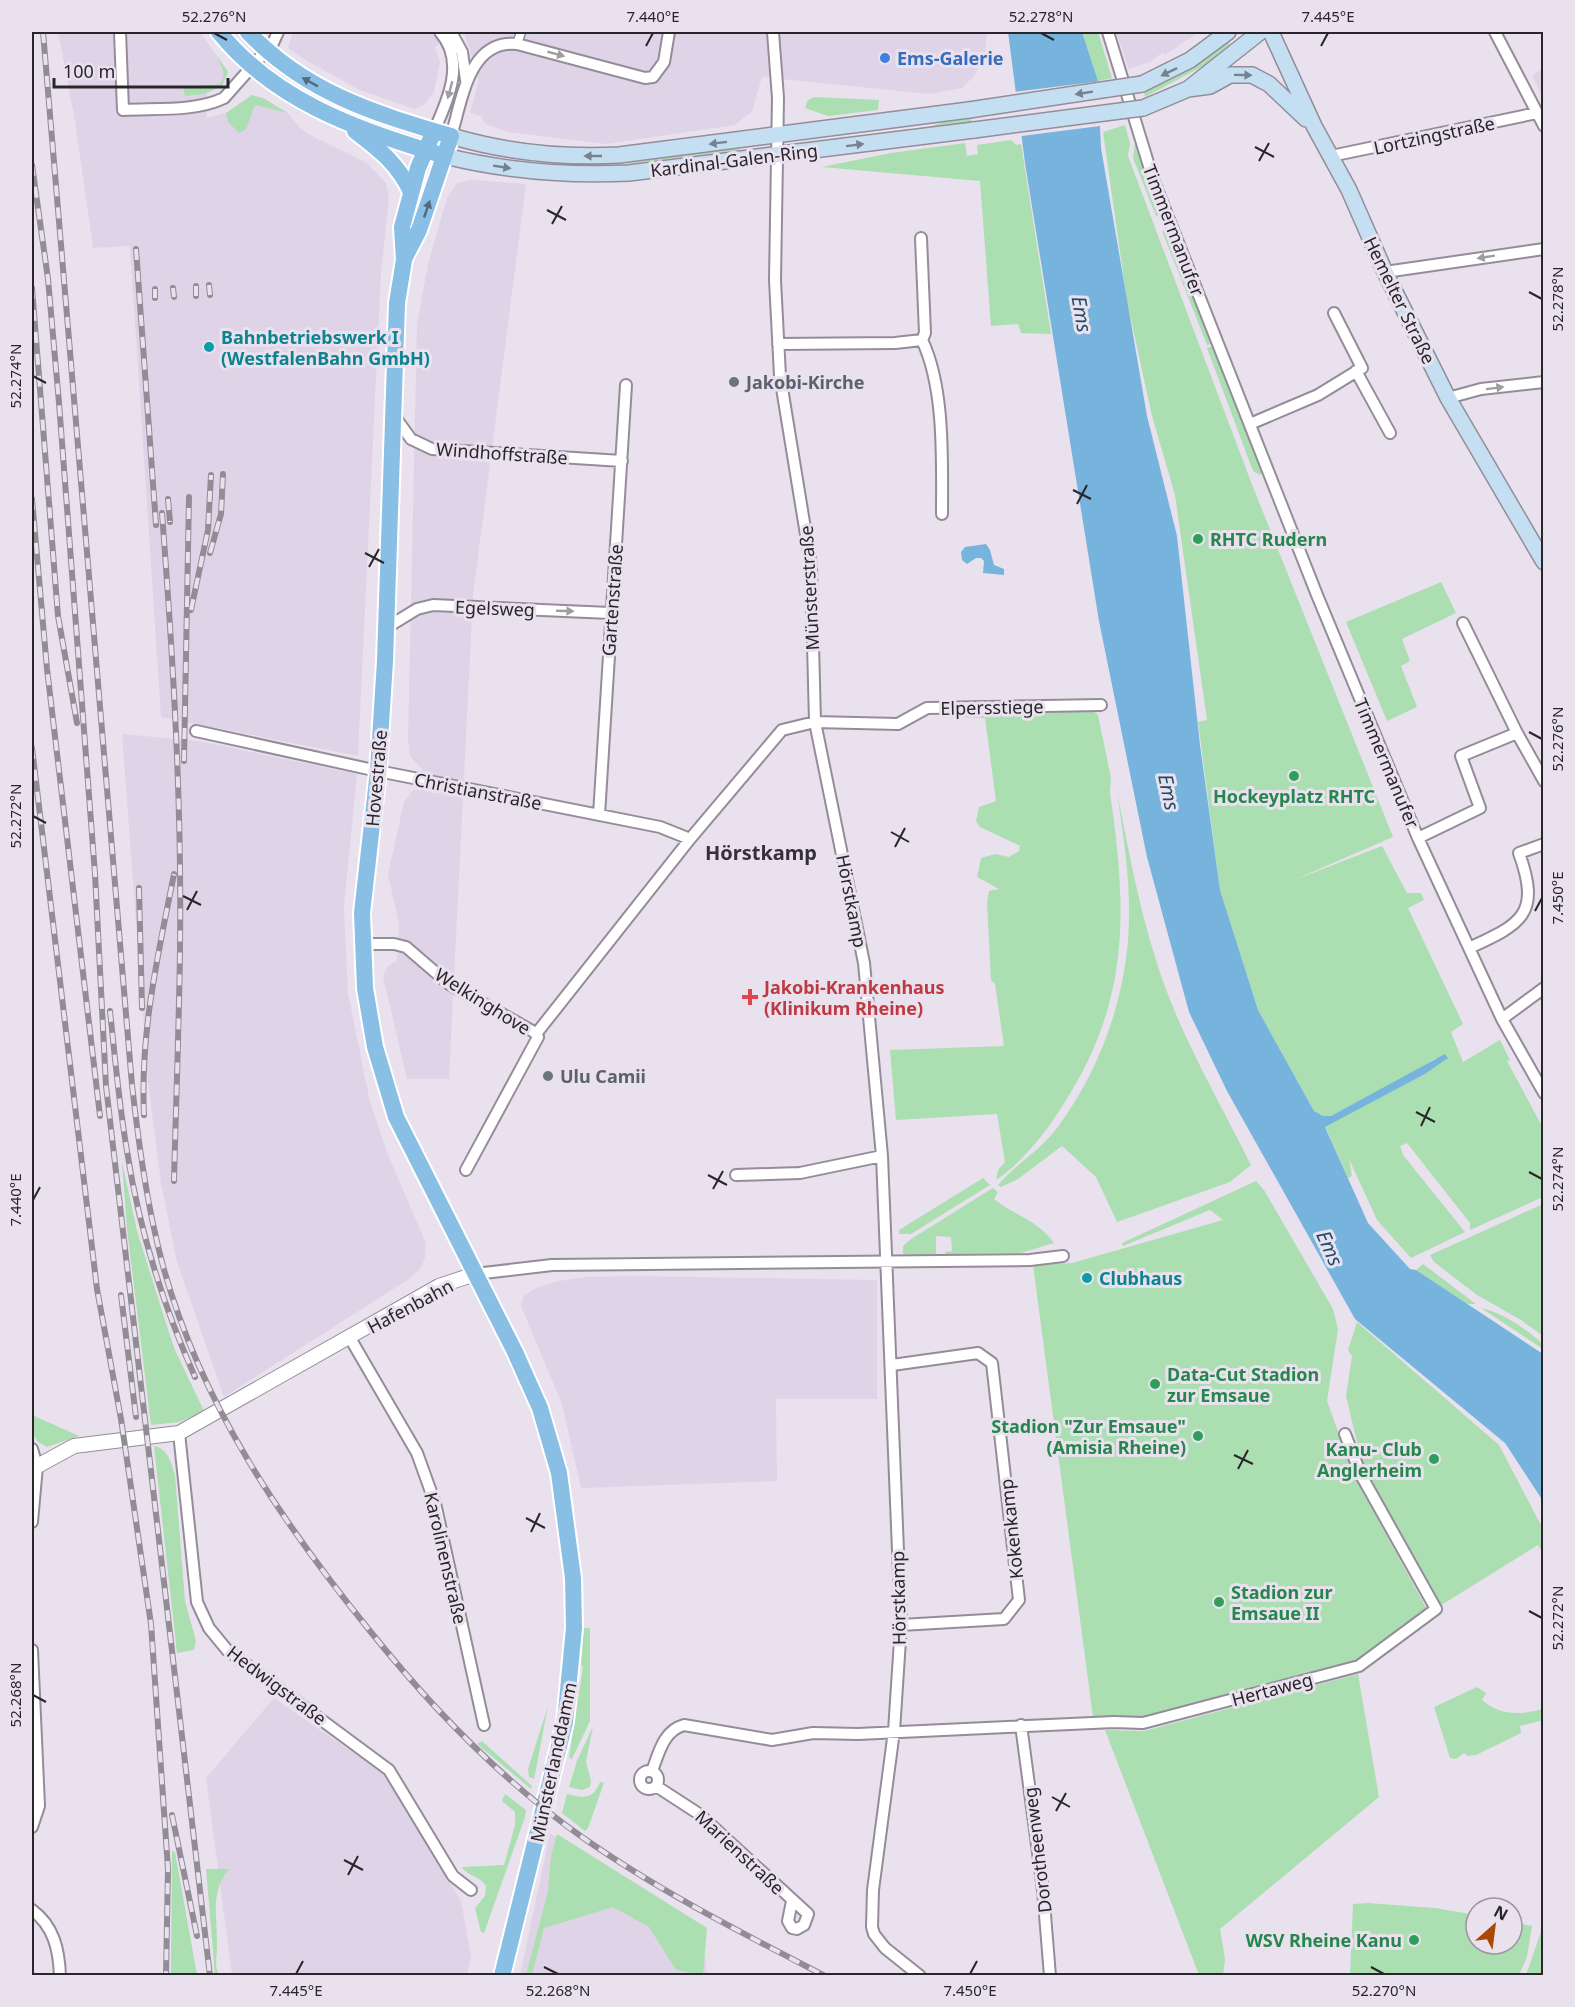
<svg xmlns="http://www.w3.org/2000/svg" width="1575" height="2007" font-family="'Noto Sans',sans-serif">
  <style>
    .built { fill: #dfd4e7 }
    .green { fill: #abdfb1 }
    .water { fill: #76b4dd }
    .pier { fill: #e9e1ee }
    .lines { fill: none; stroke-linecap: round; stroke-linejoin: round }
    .pedestrian-casing { stroke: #948d99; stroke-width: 11 }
    .minor-casing { stroke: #948d99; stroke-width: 14 }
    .tertiary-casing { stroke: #948d99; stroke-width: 16 }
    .secondary-casing { stroke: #948d99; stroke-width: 18 }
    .primary-casing { stroke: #fff; stroke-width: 20 }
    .pedestrian { stroke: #fff; stroke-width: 8 }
    .minor { stroke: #fff; stroke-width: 10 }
    .tertiary { stroke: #fff; stroke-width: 14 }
    .secondary { stroke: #c4dff2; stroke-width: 15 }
    .primary { stroke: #89bfe5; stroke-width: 16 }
    .rail-casing { stroke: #928c95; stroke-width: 6 }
    .rail { stroke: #e9e1ee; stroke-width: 4; stroke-dasharray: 11; stroke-linecap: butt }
    .secondary-bridge-casing { stroke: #948d99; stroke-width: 18; stroke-linecap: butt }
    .secondary-bridge { stroke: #c4dff2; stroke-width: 15 }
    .oneway { fill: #9e9d9f }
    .oneway2 { fill: #76828e }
    .oneway3 { fill: #546b7e }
    .ticks { fill: none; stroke: #28262a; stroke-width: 2 }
    .shop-dot { fill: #3f7fe0; stroke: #e9e1ee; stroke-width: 2 }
    .culture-dot { fill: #0f9aa8; stroke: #e9e1ee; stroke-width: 2 }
    .worship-dot { fill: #6b7280; stroke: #e9e1ee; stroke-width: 2 }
    .leisure-dot { fill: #2e9e5b; stroke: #e9e1ee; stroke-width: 2 }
    .health-dot { fill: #e0444e; stroke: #e9e1ee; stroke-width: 2 }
    .labels { text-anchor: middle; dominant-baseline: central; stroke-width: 6; stroke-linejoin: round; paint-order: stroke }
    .shop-label { font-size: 18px; font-weight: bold; fill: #366cbe; stroke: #e9e1ee; text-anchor: start }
    .street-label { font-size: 18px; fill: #28262a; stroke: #e9e1ee }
    .culture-label { font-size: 18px; font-weight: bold; fill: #0d838f; stroke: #e9e1ee; text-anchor: start }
    .worship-label { font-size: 18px; font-weight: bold; fill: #5b616d; stroke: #e9e1ee; text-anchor: start }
    .leisure-label { font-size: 18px; font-weight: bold; fill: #27864d; stroke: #e9e1ee; text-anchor: start }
    .health-label { font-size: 18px; font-weight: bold; fill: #be3a42; stroke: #e9e1ee; text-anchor: start }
    .water-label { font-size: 20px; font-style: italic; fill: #1c4c68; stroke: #e9e1ee }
    .neighbourhood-label { font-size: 20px; font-weight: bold; fill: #36303a; stroke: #e9e1ee }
    .neatline { fill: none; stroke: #28262a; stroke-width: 2 }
    .ticks-label { font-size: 15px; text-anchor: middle; fill: #28262a }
  </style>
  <rect width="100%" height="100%" fill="#e9e1ee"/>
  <path class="built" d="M58,32h142l28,40 -6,14 -15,7v25l22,-6 22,-17 8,2 28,15 13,16 14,9 53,26 19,20 3,14 -8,76 -23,483 -197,-39 -31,-471 -37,2 -19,-133z
    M293,32h164l-22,15 5,15 -6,30 -10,13 -10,4 -54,-19 -51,-28 -21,-14z
    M464,32h523l-2,20 -10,23 -13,13 -33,6 -167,-17 -10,34 -17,14 -129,19 -99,-12 -23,-9 -3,-7 -11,-3 9,-33z
    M1116,32h83l-34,23 -2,-3 -13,10 -21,7z
    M1543,69v29l-11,-23z
    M472,180l54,4 -53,412 -24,483h-42l-24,-103 4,-9 10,-7 2,-35 -11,-51 16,-72 8,-11 7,-2 3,-20 -12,-13 -2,-16 9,-415 11,-61 19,-66 10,-15z
    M122,734l77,7 158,33 -13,133 4,86 22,109 18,53 38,88 -1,14 -3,9 -10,11 -188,120 -47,-135 -16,-79 -13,-100z
    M633,1276l244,4v119h-101l1,82 -196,7 -19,-84 -41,-98 2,-10 15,-9 21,-6 27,-4z
    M274,1698l109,75 78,128 10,55 -4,19h-235l-26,-197z
    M550,1833l152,96 5,46 -187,1z"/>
  <path class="green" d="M1082,32h16l14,46 -14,3z
    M1227,40l3,4 -25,21 -60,32 -2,-8z
    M218,57l10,15 -6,14 -18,8 -19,2 -2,-8 37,-4c8,-12 1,-15 -2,-27z
    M252,95l13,4 22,14 -32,-8 -9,24 -7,4 -11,-11 -2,-9z
    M814,97l65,3 -1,10 -50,6 -23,-8 3,-8z
    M970,117l3,6 -50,6 22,-8z
    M1125,125l5,18 -2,13 123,326 142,355 -99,43 88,-34 25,47h14l3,7 -16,8 55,116 -12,8 12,30 37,-22 10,20 -3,1 36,67v69l-73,33v-7l-63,-80 -7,3 3,9 62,77 -54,26 -34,-38 -28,-61 3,17 -4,2 -23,-52 100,-52 22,-17 -13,2 -10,8 -93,49h-8l-9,-5 -56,-101 -38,-120 -22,-168 9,-2 -32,-225 -23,-79 -25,-115 -24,-169z
    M1011,140l5,5 5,-1 30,190 -30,-1 -3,-9 -27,2 -11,-145 -158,-14 69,-14 74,-10 2,13 11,-2 -1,-9z
    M1135,143l25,72 -4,1 -23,-58z
    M738,146l1,4 -129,16z
    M1167,230l44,114 -4,1 -45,-114z
    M1212,346l50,127 -2,2 -7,-4 -46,-123z
    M1441,582l15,31 -54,26 8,22 -9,5 16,41 -30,14 -41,-99z
    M944,711h149l5,4 13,63 -1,14c17,119 21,208 -47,313 -17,27 -40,57 -67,75l2,-10 7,-8 -8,-48 -101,6 -6,-70 114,-4 -9,-62 -4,-4 -4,-77 2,-12 10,-2 -22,-12 4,-19 14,-4 14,3 10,-6 1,-5 -40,-19 -4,-6 3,-14 17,-6 -11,-83 -38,-1z
    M1117,792c11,55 21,111 38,165 22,73 62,140 96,208l-21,17 -113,40 -21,-45 -34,-31 -44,33 -17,8 -3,-2c18,-21 43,-35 59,-57 44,-59 71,-135 72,-209 1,-43 -6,-85 -12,-127z
    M122,1162l15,69 26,83 12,36 29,61 -25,11 -28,3 -24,-196z
    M983,1178l7,7 -79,49h-12v-4z
    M1256,1181l8,9 69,119 5,20 -11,72 27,75 75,137 -72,50 -157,42 -54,11 -53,1 -60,-452 39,-2 151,-43 -13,-10 -87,36 -1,-3z
    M993,1188l5,4 -4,7c21,17 44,21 60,44l-33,10 -76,1v-2l7,-1 -1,-14 -15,-1v18l-28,2 -5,-3v-7l8,-7z
    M1543,1204v132l-22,-16 -44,-25 -43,-33 -4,-7z
    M1423,1264l53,40h-9l-51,-34z
    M1481,1308c23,5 45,21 62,36v5z
    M1357,1322l142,123 44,84v24l-5,-8 -95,59h-5l-74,-132 -18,-76 6,-40 -4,-6z
    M32,1415l47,21 -32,11 -9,-5 -6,-9z
    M154,1446c14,2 17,17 21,29l10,126 11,40 -2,9 -17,3z
    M584,1628h6v93l-18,38 -3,-1 14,-91 -2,-2z
    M1358,1674l21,123 -159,132 5,30 -2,16h-24l-94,-245 39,1z
    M1477,1687l9,6 -4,7c18,16 39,15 61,9v11l-23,6 1,7 -45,22 -8,1 -4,-3 -8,6 -6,-1 -16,-51z
    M548,1706l-14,73 -5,-2 -1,-8z
    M593,1726l-7,36 5,19 -1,6 -8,3 -13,-3 8,-26z
    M482,1741l50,45 -1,3 -54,-45z
    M600,1782l4,1 -16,45 -3,3 -23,-18 5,-19c17,4 26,6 33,-12z
    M505,1794l21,16 -1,7 -41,116 -3,-1 -6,-24 10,-12 1,-10c-7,-11 -18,-9 -24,-19l42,-2 11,-40v-13l-13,-11z
    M557,1834l150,94 -4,47 -27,-5 -27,-43 -36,-20 -69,21 -12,47h-6l22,-84 3,-35z
    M172,1851l3,1 22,123h-26z
    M206,1869h23c-20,23 -11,50 -12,78 0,11 -3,18 2,28h-4z
    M1368,1903l67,5 41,7v29h36v-22l20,4 -5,31 -8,18h-169l3,-71z
    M1543,1925v50h-17l17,-49z"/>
  <path class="water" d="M1008,32h74l16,49 3,67 46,268 30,120 23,209 20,145 38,120 56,101 9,5h8l114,-62 3,4 -23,16 -100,53 43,96 42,46 6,1 127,84v147l-38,-58 -150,-124 -128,-228 -38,-79 -42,-155 -48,-236 -74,-458z
    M986,544l4,6 4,15 10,4v6l-21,-2 1,-12 -3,-3h-5l-9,6 -5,-4 -1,-8 4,-5z"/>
  <path class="pier" d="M1101,81l2,48 -3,-3 -78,10 -3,4 -6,-48z"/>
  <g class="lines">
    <g class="pedestrian-casing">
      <path id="pedestrian" d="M517,44l4,-12"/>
    </g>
    <g class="minor-casing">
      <path id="minor" d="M120,32l3,78c32,-2 72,2 101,-12l49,-55 5,-11
        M451,32l11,20 4,28
        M773,32l5,66 -3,182 5,96 31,189 4,157 49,241 18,193 19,469 -7,106 -21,159 -1,37 2,7 11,14 35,28
        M1108,32l45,147 164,416 101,243 84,181 42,74
        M1495,32l49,94
        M434,131c14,-31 32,-70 6,-99
        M451,136c11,-34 17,-97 66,-92l128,34 8,-1 11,-15 5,-30
        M1331,156l206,-43
        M921,238l4,95 -3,7
        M1385,272l159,-23
        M778,344l117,-1 27,-3c23,48 20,121 20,174
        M1356,371l34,62
        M1448,398l33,-9 63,-7
        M395,417l16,22 21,10 190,12
        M1250,424l68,-29 44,-27 -28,-55
        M386,628l31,-19 16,-4 177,8
        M196,731l182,40 282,56 30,12
        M1517,733l27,48
        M599,815l27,-430
        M1418,838l62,-30 -19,-52 56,-23 -54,-110
        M362,944h32l12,3 43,37 85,48 4,5 -72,133
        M1469,948c53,-24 72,-34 50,-95l25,-9
        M1502,1019l42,-31
        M536,1034l154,-195 92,-109 33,-8 83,2 29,-16 174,-3
        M736,1175l64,-2 82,-17
        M475,1274l77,-9 478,-5 33,-4
        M350,1338l67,115 18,50 49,222
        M892,1365l86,-12 14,10 27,237 -15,19 -103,6
        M179,1433l18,169 12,26 18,22 162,120 64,106 18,14
        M32,1449l5,17 -5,56
        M32,1650l7,156 -7,21
        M1021,1725l22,165 7,86
        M652,1771c7,-18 11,-40 32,-46l88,15 41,-7 45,1 256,-12 29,1 216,-57 77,-57 -75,-134 -16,-41
        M640 1780a9 9 0 1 1 18 0a9 9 0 1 1-18 0Z
        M656,1786l43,28 109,100 -4,11 -7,4 -5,-1 -4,-7 4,-20
        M32,1910c22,16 27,40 28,66"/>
    </g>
    <g class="tertiary-casing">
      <path id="tertiary" d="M32,1469l42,-23 105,-13 260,-147 36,-12"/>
    </g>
    <g class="secondary-casing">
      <path id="secondary" d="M1271,32l43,94 35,64 36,82 63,126 96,164
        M1142,84l48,-24 38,-28
        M1188,89l22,-3 20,-11h22l17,9 37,35
        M1143,108l45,-19 72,-57
        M451,136c54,16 111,22 168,19l350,-45
        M445,156c61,15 120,20 184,17l345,-43"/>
    </g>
    <g class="primary-casing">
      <path id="primary" d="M219,32c54,67 135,97 216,121
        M248,32c57,60 125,81 203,104l-32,94 -14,27
        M355,131c24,18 43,33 56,61
        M434,131l-16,37 -16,59 2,33 -7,43 -12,358 -7,110 -16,142 3,75 10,59 21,70 119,235 25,56 19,65 14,105 1,50 -9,94 -63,254"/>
    </g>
    <use href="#pedestrian" class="pedestrian"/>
    <use href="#minor" class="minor"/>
    <use href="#tertiary" class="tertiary"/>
    <use href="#secondary" class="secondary"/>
    <use href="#primary" class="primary"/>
    <g class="rail-casing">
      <path id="rail" d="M43,32l89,1053c7,61 15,121 31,181 38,138 118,255 207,365 61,76 131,149 212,206 77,54 160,96 243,139
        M32,165l16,114 11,124 36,471 11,212 104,890
        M136,249l20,276
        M209,285l1,10
        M196,286v10
        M32,288l26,328 19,107
        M173,288l1,9
        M155,289v9
        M32,499l15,170 53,447
        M168,499l2,23
        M162,513c11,145 20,290 18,436 -1,77 -4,155 -6,232
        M210,553l11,-39 2,-40
        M191,610l17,-80 3,-55
        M32,748l65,541 24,130 30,205 17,245 -2,107
        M184,761l5,-264
        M139,888l3,120
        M110,1011c5,46 9,94 17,140 12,78 36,154 68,226
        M144,1115c-4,-83 14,-160 30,-241
        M121,1295l15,122
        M172,1815l25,121"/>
    </g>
    <use href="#rail" class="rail"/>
    <g class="secondary-bridge-casing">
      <path id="secondary-bridge" d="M969,110l173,-26
        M974,130l169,-22"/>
    </g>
    <use href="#secondary-bridge" class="secondary-bridge"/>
  </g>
  <defs><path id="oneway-solid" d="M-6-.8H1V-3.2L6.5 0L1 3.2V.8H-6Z" transform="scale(1.5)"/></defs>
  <g class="oneway">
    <use href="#oneway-solid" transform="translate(556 54) rotate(15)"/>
    <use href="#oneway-solid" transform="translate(450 90) rotate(105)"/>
    <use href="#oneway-solid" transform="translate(1486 257) rotate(171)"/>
    <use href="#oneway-solid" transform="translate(1495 388) rotate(-7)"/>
    <use href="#oneway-solid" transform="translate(565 611) rotate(2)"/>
  </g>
  <g class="oneway2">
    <use href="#oneway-solid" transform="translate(1169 72) rotate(154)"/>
    <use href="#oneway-solid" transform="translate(1243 75) rotate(1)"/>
    <use href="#oneway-solid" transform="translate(1084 93) rotate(171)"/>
    <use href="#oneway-solid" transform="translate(718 143) rotate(173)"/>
    <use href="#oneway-solid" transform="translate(855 145) rotate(-7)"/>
    <use href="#oneway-solid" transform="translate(593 156) rotate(-180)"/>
    <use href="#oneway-solid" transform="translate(502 167) rotate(9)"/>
  </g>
  <g class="oneway3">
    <use href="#oneway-solid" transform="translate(310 82) rotate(-151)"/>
    <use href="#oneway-solid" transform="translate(427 209) rotate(-71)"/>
  </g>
  <path class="ticks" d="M214,33l13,7M1041,33l13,7M646,46l7,-13M1321,46l7,-13M1255,147l19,10M1259,161l10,-18M547,210l19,10M552,224l10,-18M1529,292l13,7M33,376l13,7M1073,490l18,9M1077,504l10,-19M365,553l19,10M369,567l10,-18M1529,732l13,7M33,816l13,7M891,832l18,10M895,847l10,-19M183,896l18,9M187,910l10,-19M1535,911l7,-13M1416,1112l19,10M1421,1126l9,-19M1529,1172l13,7M708,1175l19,10M713,1189l10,-18M33,1200l7,-13M1234,1455l19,9M1238,1469l10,-19M526,1518l19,10M531,1532l9,-19M1529,1611l13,7M33,1695l13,7M1052,1797l18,10M1056,1811l10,-18M344,1860l19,10M348,1875l10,-19M544,1967l14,7M1371,1967l13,7M296,1974l7,-13M970,1974l7,-13"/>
  <circle class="shop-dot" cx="885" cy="58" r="6"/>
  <g class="culture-dot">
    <circle cx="209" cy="347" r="6"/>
    <circle cx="1087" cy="1278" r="6"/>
  </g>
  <g class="worship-dot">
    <circle cx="734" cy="382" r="6"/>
    <circle cx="548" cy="1076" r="6"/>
  </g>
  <g class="leisure-dot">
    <circle cx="1198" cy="539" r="6"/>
    <circle cx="1294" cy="776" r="6"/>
    <circle cx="1155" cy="1384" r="6"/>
    <circle cx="1198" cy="1436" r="6"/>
    <circle cx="1434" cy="1459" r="6"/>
    <circle cx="1219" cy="1602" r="6"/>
    <circle cx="1414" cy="1940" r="6"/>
  </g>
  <path class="health-dot" d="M747 988h6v6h6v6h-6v6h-6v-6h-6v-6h6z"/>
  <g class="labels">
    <g class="shop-label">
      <text x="897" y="58">Ems-Galerie</text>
    </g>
    <g class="street-label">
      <text transform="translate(1434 135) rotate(-12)">Lortzingstraße</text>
      <text transform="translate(734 160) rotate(-7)">Kardinal-Galen-Ring</text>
      <text transform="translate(1174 230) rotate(69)">Timmermanufer</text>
      <text transform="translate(1400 300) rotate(64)">Hemelter Straße</text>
      <text transform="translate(502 453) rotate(4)">Windhoffstraße</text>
      <text transform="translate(809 588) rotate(-93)">Münsterstraße</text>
      <text transform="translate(612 600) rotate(-86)">Gartenstraße</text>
      <text transform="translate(495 608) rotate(2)">Egelsweg</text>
      <text transform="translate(992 707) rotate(-1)">Elpersstiege</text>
      <text transform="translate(1387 763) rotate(67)">Timmermanufer</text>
      <text transform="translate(376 778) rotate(-85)">Hovestraße</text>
      <text transform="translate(478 791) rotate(11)">Christianstraße</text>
      <text transform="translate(852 901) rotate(79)">Hörstkamp</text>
      <text transform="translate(483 1001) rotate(32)">Welkinghove</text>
      <text transform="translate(410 1306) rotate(-28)">Hafenbahn</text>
      <text transform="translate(1011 1529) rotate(-96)">Kokenkamp</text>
      <text transform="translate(446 1558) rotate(77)">Karolinenstraße</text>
      <text transform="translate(898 1598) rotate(-91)">Hörstkamp</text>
      <text transform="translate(277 1685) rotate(37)">Hedwigstraße</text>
      <text transform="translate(1272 1689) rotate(-15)">Hertaweg</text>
      <text transform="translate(553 1762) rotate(-78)">Münsterlanddamm</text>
      <text transform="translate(1037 1850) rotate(-97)">Dorotheenweg</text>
      <text transform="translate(740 1852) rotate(43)">Marienstraße</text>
    </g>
    <g class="culture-label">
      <text x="221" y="337">Bahnbetriebswerk I<tspan x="221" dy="21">(WestfalenBahn GmbH)</tspan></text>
      <text x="1099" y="1278">Clubhaus</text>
    </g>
    <g class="worship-label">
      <text x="746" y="382">Jakobi-Kirche</text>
      <text x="560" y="1076">Ulu Camii</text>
    </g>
    <g class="leisure-label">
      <text x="1210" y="539">RHTC Rudern</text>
      <text x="1294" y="796" text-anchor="middle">Hockeyplatz RHTC</text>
      <text x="1167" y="1374">Data-Cut Stadion<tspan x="1167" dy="21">zur Emsaue</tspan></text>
      <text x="1186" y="1426" text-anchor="end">Stadion "Zur Emsaue"<tspan x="1186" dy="21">(Amisia Rheine)</tspan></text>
      <text x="1422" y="1449" text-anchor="end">Kanu- Club<tspan x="1422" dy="21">Anglerheim</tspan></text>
      <text x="1231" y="1592">Stadion zur<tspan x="1231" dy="21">Emsaue II</tspan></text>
      <text x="1402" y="1940" text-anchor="end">WSV Rheine Kanu</text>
    </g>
    <g class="health-label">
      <text x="764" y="987">Jakobi-Krankenhaus<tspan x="764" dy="21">(Klinikum Rheine)</tspan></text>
    </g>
    <g class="water-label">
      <text transform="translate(1082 314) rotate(80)">Ems</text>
      <text transform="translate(1169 792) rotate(78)">Ems</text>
      <text transform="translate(1330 1248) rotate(66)">Ems</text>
    </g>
    <g class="neighbourhood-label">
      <text x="761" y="852">Hörstkamp</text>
    </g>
  </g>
  <rect width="1575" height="2007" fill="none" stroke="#e9e1ee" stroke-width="66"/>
  <g transform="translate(1494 1926) rotate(28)"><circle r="28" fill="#e9e1ee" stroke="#9c96a0" stroke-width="1.5"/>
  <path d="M0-4.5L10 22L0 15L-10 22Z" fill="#aa4903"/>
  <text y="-9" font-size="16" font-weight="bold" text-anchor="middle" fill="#28262a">N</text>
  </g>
  <path d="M54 78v9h174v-9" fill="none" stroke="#28262a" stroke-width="3"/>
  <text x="63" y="78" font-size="18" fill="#28262a" stroke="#e9e1ee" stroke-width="4.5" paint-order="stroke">100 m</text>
  <rect x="33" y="33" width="1509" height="1941" class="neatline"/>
  <g class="ticks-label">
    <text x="214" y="22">52.276°N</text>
    <text x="653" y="22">7.440°E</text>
    <text x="1041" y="22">52.278°N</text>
    <text x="1328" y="22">7.445°E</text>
    <text transform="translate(1558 299) rotate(-90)" y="5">52.278°N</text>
    <text transform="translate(16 376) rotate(-90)" y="5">52.274°N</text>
    <text transform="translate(1558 739) rotate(-90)" y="5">52.276°N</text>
    <text transform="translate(16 816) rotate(-90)" y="5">52.272°N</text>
    <text transform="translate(1558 898) rotate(-90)" y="5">7.450°E</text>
    <text transform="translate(1558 1179) rotate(-90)" y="5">52.274°N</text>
    <text transform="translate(16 1200) rotate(-90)" y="5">7.440°E</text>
    <text transform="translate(1558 1618) rotate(-90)" y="5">52.272°N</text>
    <text transform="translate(16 1695) rotate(-90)" y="5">52.268°N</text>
    <text x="296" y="1996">7.445°E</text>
    <text x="558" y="1996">52.268°N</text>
    <text x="970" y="1996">7.450°E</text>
    <text x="1384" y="1996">52.270°N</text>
  </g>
</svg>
